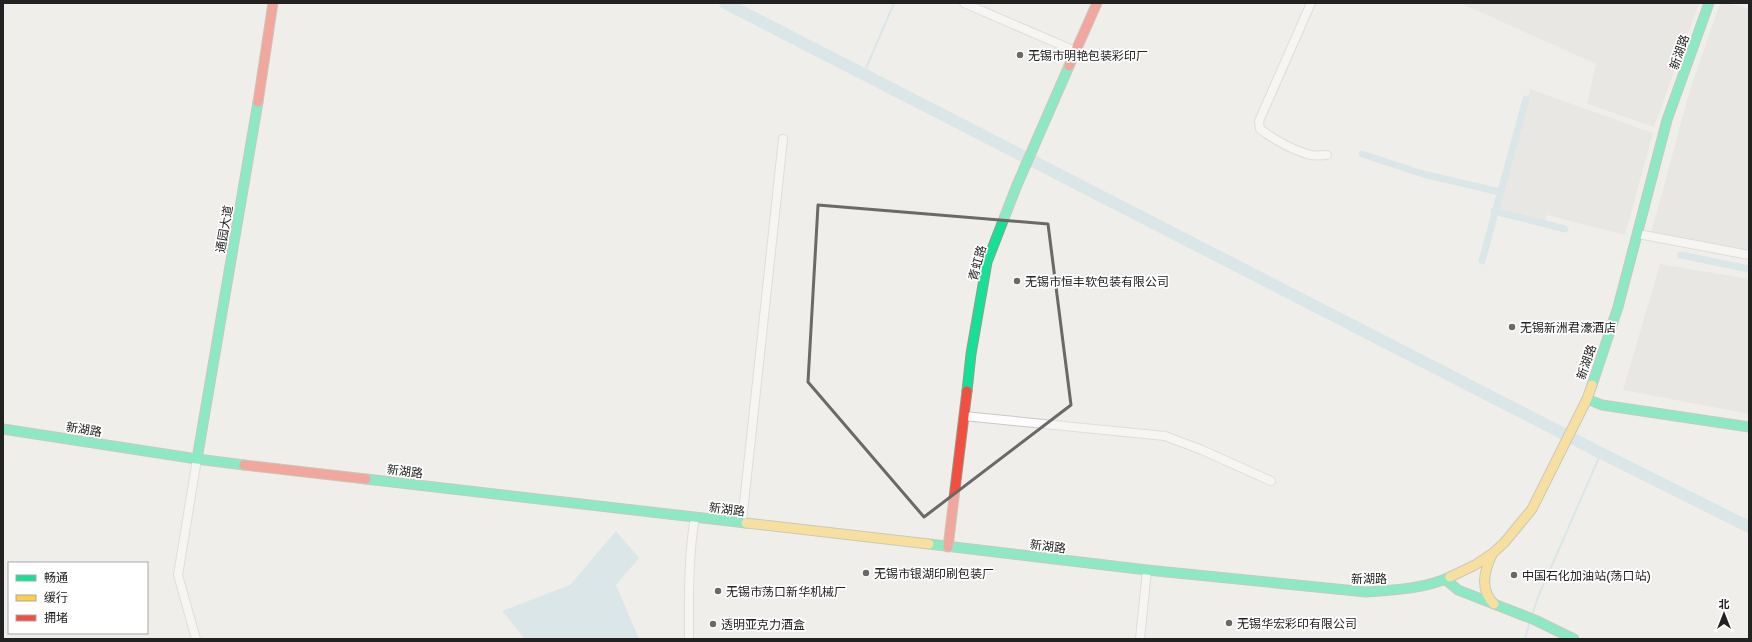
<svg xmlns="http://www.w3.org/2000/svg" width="1752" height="642" font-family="'Golos Text','Noto Sans SC',sans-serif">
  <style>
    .residential { fill: #dfdedc }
    .water { fill: #bfdbe3 }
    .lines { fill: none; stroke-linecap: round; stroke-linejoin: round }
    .stream { stroke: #bfdbe3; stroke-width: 2 }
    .canal { stroke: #bfdbe3; stroke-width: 7 }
    .river { stroke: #bfdbe3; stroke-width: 12 }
    .street-casing { stroke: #c9c8c7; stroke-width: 10 }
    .fast-casing { stroke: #999a82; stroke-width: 11 }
    .slow-casing { stroke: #999a82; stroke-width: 11 }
    .jam-casing { stroke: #999a82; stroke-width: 11 }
    .street { stroke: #fdfcfc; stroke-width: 8 }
    .fast { stroke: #16e098; stroke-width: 9 }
    .slow { stroke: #ffcf43; stroke-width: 9 }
    .jam { stroke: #f24e42; stroke-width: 9 }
    .marked { fill: none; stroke: #6a6968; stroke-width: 3; stroke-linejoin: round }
    .poi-dot { fill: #6a6968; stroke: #fff; stroke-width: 1.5 }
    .labels { text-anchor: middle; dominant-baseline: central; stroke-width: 3.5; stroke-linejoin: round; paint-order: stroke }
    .street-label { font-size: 12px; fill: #222; stroke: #fff }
    .poi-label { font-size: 12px; fill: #222; stroke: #fff; text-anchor: start }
  </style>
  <rect width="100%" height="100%" fill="#f0eeeb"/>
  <path class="residential" d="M1460,3h239l-45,124 -67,-23 9,-40z
    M1720,3h8l21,6v251l-99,-23 39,-144z
    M1530,89l123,44 -28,102 -78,-20 -2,8 -46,-14z
    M1660,264l89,15v135l-126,-24z"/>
  <path class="water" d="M616,531l23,27 -23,27 23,54 -115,-1 -22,-27 68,-26z"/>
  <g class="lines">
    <path class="stream" d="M864,73l30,-70
      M1532,615l6,-18 63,-144
      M1525,639l5,-18"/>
    <path class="canal" d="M1362,154l61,20 77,18
      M1494,211l71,18
      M1681,255l68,14
      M1482,261l44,-162"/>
    <path class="river" d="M725,3l876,450 148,74"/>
    <g class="street-casing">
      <path id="street" d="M964,3l111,48
        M1311,3l-52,118 1,8c13,10 34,22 51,26 5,1 11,0 16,0
        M1638,234l111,21
        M964,416l201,20 37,14 69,31
        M742,522l41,-383
        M196,639l-18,-64 19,-116
        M689,639c0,-40 -1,-83 6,-122
        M1140,639l7,-69"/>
    </g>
    <g class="fast-casing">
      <path id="fast" d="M1592,385l26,-78 49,-187 42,-117
        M967,391l4,-37 16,-92 30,-77 52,-119
        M1587,399l15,6 147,22
        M3,429l194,30 47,6
        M197,459l61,-357
        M366,479l380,44
        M929,544l218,26 219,22c28,-2 58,-3 84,-15
        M1445,579l13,11 77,30 39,19"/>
    </g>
    <g class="slow-casing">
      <path id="slow" d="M746,523l183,21
        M1493,553c-9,17 -14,36 1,51
        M1450,577l25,-12 18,-12 11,-10 28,-34 55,-110 5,-14"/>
    </g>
    <g class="jam-casing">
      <path id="jam" d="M1069,66l28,-63
        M258,102l15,-99
        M244,465l122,14
        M948,547l19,-156"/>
    </g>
    <use href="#street" class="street"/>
    <use href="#fast" class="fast"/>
    <use href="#slow" class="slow"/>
    <use href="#jam" class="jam"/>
  </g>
  <path d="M0 0H1752V642H0ZM818,205l230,19 23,181 -147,112 -116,-135z" fill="#f0eeeb" fill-opacity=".55" fill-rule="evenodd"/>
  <path class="marked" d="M818,205l230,19 23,181 -147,112 -116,-135z"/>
  <g class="poi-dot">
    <circle cx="1020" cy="55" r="4"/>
    <circle cx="1017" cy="281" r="4"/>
    <circle cx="1512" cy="327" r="4"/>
    <circle cx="866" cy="573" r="4"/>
    <circle cx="1514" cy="575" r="4"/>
    <circle cx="718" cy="591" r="4"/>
    <circle cx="1229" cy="623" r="4"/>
    <circle cx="713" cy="624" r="4"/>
  </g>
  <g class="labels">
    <g class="street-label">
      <text transform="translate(1679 52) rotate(-71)">新湖路</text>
      <text transform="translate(224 229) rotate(-80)">通园大道</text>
      <text transform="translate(977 263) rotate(-75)">青虹路</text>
      <text transform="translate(1586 362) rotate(-71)">新湖路</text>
      <text transform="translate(84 429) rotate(9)">新湖路</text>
      <text transform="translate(405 471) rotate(7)">新湖路</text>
      <text transform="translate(727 509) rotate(7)">新湖路</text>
      <text transform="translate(1048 546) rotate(7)">新湖路</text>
      <text x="1369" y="578">新湖路</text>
    </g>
    <g class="poi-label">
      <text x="1028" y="55">无锡市明艳包装彩印厂</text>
      <text x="1025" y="281">无锡市恒丰软包装有限公司</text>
      <text x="1520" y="327">无锡新洲君濠酒店</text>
      <text x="874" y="573">无锡市银湖印刷包装厂</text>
      <text x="1522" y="575">中国石化加油站(荡口站)</text>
      <text x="726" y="591">无锡市荡口新华机械厂</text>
      <text x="1237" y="623">无锡华宏彩印有限公司</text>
      <text x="721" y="624">透明亚克力酒盒</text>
    </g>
  </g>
  <rect width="1752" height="642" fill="none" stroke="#222222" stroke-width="8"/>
  <rect x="8" y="562" width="140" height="72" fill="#ffffff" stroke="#a7a7a7"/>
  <rect x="16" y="575" width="20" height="6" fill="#16e098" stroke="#a7a7a7"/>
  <text x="44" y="582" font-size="12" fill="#222222">畅通</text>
  <rect x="16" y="595" width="20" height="6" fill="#ffcf43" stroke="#a7a7a7"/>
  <text x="44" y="602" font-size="12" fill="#222222">缓行</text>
  <rect x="16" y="615" width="20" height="6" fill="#f24e42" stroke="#a7a7a7"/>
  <text x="44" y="622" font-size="12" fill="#222222">拥堵</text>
  <g transform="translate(1724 614)" stroke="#ffffff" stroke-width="3" paint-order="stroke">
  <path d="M0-3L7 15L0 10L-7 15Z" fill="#222222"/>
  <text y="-6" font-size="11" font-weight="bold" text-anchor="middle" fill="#222222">北</text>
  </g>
</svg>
